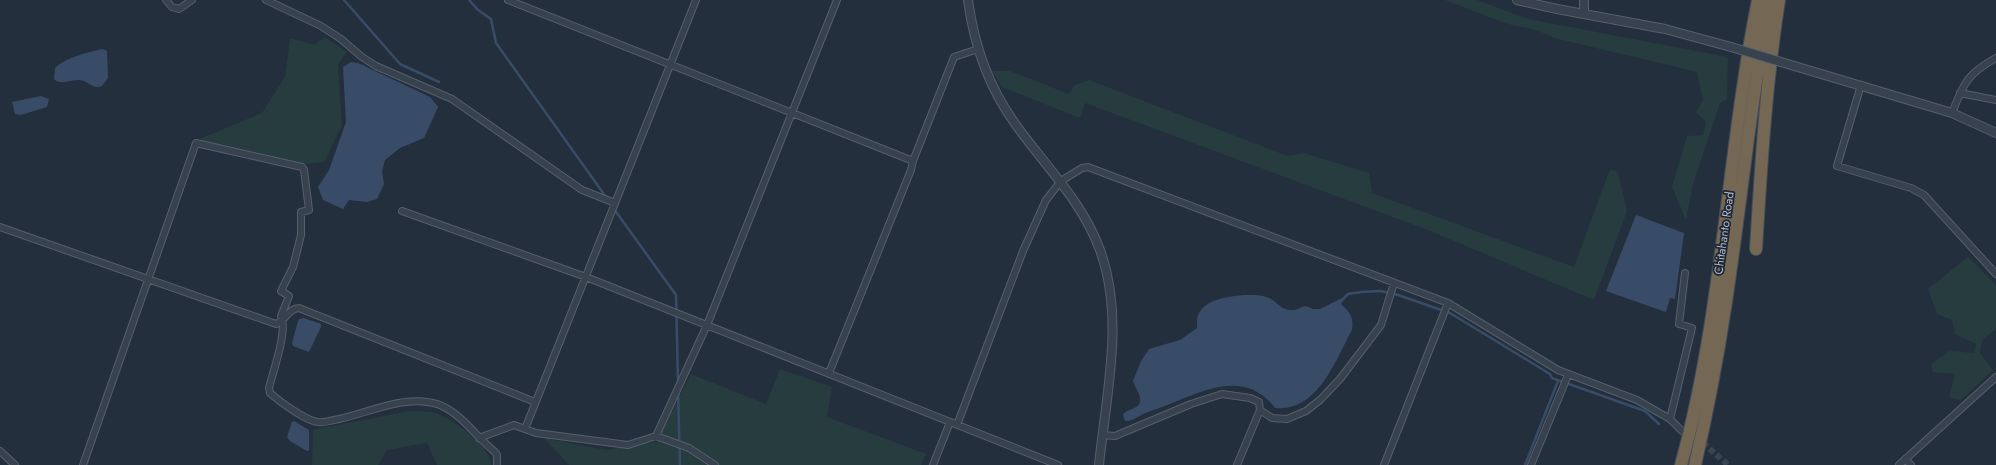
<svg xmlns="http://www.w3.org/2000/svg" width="1996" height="465" font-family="Jost,sans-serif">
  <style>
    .green { fill: #263c3f }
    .water { fill: #394c67 }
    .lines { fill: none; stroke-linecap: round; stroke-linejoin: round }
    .stream { stroke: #394c67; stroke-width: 2.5 }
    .minor-tunnel { stroke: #3a4453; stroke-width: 6; stroke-dasharray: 6 3; stroke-linecap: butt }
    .minor-casing { stroke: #565f6c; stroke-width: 8 }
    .tertiary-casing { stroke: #565f6c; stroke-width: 10 }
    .motorway-casing { stroke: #434c59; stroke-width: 14 }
    .minor { stroke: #38414e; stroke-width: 6 }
    .tertiary { stroke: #38414e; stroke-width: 8 }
    .motorway { stroke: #746855; stroke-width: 12 }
    .tertiary-bridge-casing { stroke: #565f6c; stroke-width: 10; stroke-linecap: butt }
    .tertiary-bridge { stroke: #38414e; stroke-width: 8 }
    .labels { text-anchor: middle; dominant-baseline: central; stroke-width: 3.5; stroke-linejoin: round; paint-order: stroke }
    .street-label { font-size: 12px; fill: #b4bcc9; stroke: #1d2633 }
  </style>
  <rect width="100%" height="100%" fill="#242f3e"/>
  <path class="green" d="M1445,0h32l51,19 200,38 -1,42 -7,4 -27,81 -7,36 -14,-33 15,-51 16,-1 3,-13 -10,-10 7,-12 -6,-28 -143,-34 -15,-7 -31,-7z
    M325,37l22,15 -9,12 4,61 -18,37 -19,2 -110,-23 67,-28 23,-36 5,-39 24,7z
    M992,71h18l59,23 6,-9 14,-5 199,76 16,-3 65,20 3,20 202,74 36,-98 8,3 9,39 -33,89 -161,-68 -348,-129 -5,15 -78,-31z
    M1968,257l28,28v44l-14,11 -2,13 13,17 -32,30 -12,-2 6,-24 -22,-2 -2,-8 19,-13 24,2 2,-9 -21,-10 -3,-14 -15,-6 -9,-25z
    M780,369l52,18 -5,30 99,37 -5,11h-352l-25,-27 62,12 51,-8 34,-68 75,30z
    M409,411c7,1 15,0 22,1 19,4 58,32 61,53h-55l-10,-22 -40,7 -9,15h-66l1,-35z"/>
  <path class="water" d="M102,49l5,2 1,27 -6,8c-8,3 -11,-2 -18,-5 -9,-4 -23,6 -30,-2l1,-11c11,-11 32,-15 47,-19z
    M351,62l7,1 72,34 8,10 -14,31 -24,10 -15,12 -3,11 2,13 -7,15 -10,3 -18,-2 -6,9 -20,-9 -5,-13 11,-17 17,-48 -3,-55z
    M41,96l8,3 -2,8 -26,8 -6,-1 -3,-12z
    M1636,215l48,18 -9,66 -5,-1 -4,14 -60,-21z
    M1243,295c9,0 17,-1 26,3 8,4 12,12 22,12 6,1 9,-3 15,-4l7,3h7l22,-11 2,2 -3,4c9,8 13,14 11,26 -17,31 -34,82 -77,78 -35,-46 -86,-8 -127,4 -8,2 -15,10 -23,9l-2,-6c4,-7 18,-5 17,-16 0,-5 -5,-12 -7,-18l8,-20 8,-12 31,-9 17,-12c0,-3 0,-6 0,-9 4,-20 30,-22 46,-24z
    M304,318l17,6v3l-12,25 -16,-6 -1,-3 6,-22 1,-2z
    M294,421l15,9v20l-2,1 -17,-10 -3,-4 5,-15z"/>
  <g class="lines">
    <path class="stream" d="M344,0l56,64 39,18
      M469,0l9,10 13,9 5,24 110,154
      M614,209l62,86 2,87
      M1340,302l8,-8 13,-2 20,-1 17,4 52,18 100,61 2,4 93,33 14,13
      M678,391l2,74
      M1525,465l33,-84"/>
    <path class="minor-tunnel" d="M1688,433l6,2 34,30"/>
    <g class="minor-casing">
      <path id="minor" d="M166,0l6,7 7,2 13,-9
        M266,0l55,26 20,13 21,18 14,9 76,33 130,91 33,13
        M508,0l405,161
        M1861,85l-24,81 74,22 13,7 72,79
        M1960,93l36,7
        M1952,113c12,-30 15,-39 44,-55
        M402,211l184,66 472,188
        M0,227l276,97c10,-4 13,-16 23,-16l236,94
        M829,373l82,-203 2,-9 41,-104 24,-8
        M1260,410l12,8 15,1 19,-8 14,-11 20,-21 41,-54 13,-42
        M1670,419l22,-91 -13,-4 6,-51
        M957,425l66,-174 23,-51 15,-19 21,-13 6,-1 360,136 110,67 79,30 33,19 12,12
        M525,429l171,-429
        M1102,435l13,1 76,-32 31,-10 28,4 9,4 1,8 -23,55
        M656,436l51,-111 130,-325
        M479,438l35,-13 22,8 92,12 28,-9 33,12 26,17
        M0,451l15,14
        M1905,459l6,6
        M83,465l113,-322 106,24 2,3 5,40 -8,2v23l-8,32 -12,24 8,5 -8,20c7,15 -8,55 -12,72l1,5c9,8 36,28 48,29 7,1 15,-2 21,-3 32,-7 69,-26 101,-14 23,10 36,32 55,47l2,3v10
        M933,465l17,-43
        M1384,465l64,-162
        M1531,465l37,-90
        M1899,465l97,-88"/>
    </g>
    <g class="tertiary-casing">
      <path id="tertiary" d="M968,0c6,45 21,88 48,125 30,42 66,76 84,125 25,68 6,145 -1,215
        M1517,0l40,9 108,20 66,18
        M1584,0v13
        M1781,62l171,51 44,20"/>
    </g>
    <g class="motorway-casing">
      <path id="motorway" d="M1756,249c5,-83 10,-166 23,-249
        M1681,465c42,-152 46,-311 77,-465
        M1695,465c12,-52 22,-104 30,-157 16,-103 25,-206 45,-308"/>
    </g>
    <use href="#minor" class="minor"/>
    <use href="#tertiary" class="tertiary"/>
    <use href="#motorway" class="motorway"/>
    <g class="tertiary-bridge-casing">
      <path id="tertiary-bridge" d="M1731,47l50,15"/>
    </g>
    <use href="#tertiary-bridge" class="tertiary-bridge"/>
  </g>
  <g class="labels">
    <g class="street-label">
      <text transform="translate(1724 233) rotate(-82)">Chitahanto Road</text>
    </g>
  </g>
</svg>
